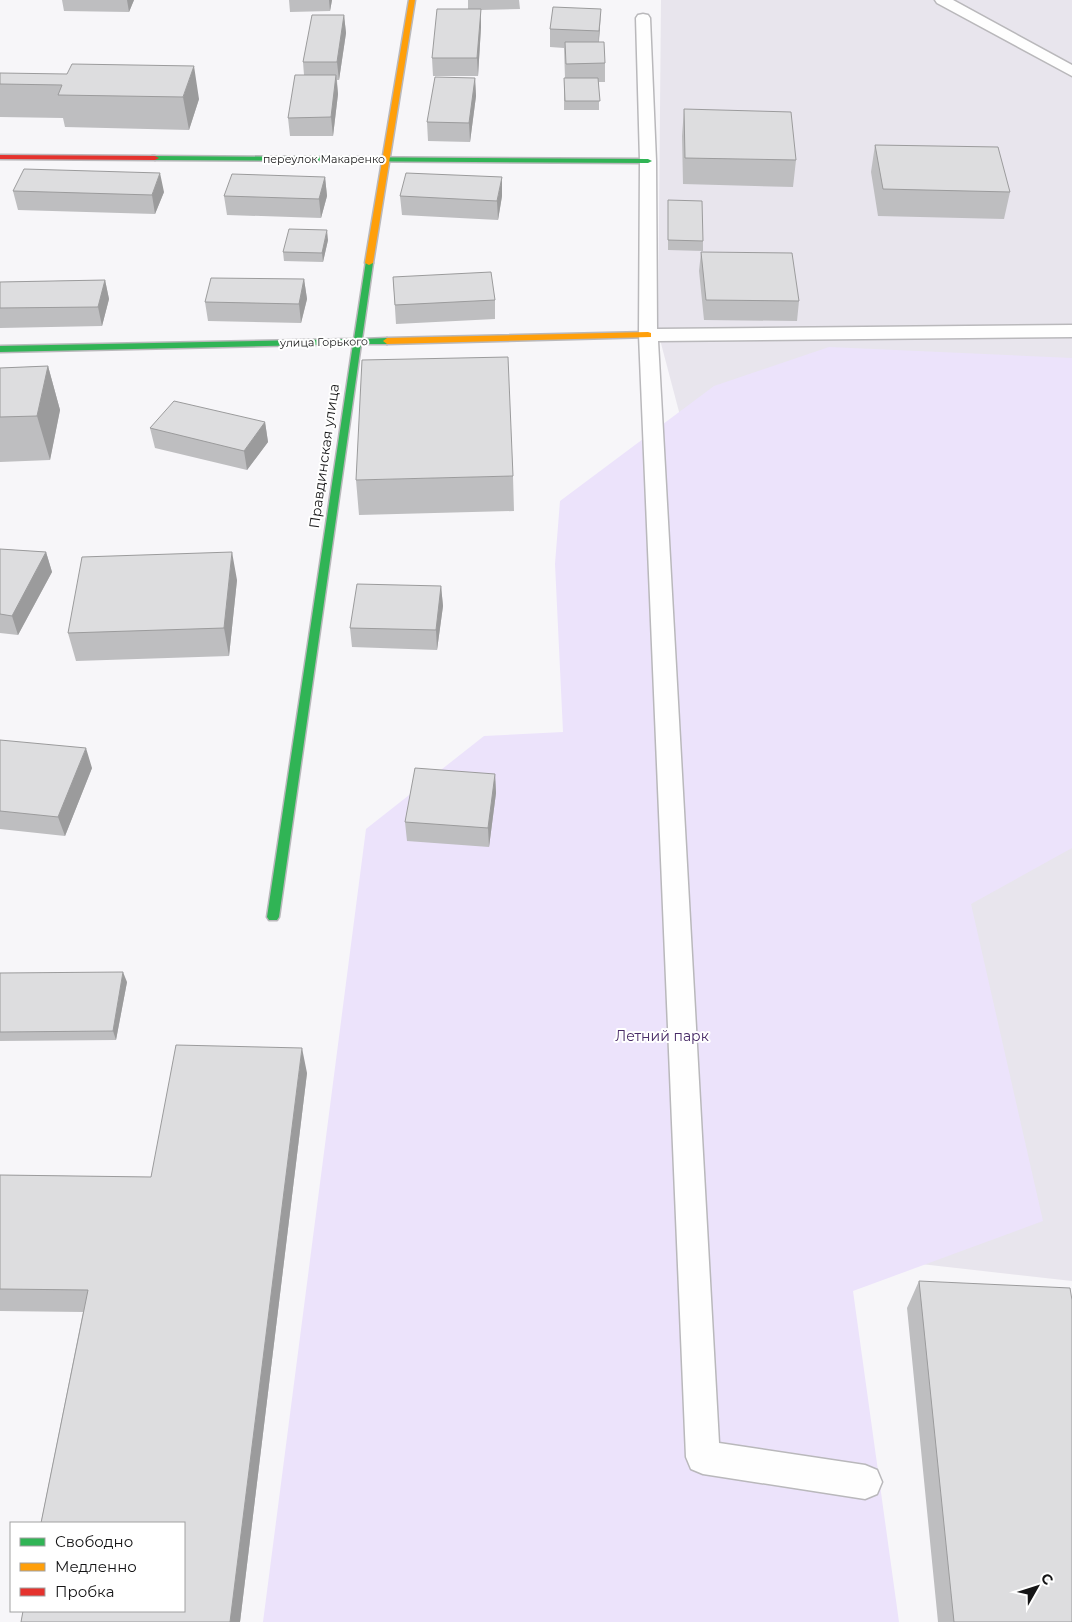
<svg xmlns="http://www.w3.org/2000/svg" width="1072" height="1622" font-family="Montserrat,sans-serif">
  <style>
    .built { fill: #e8e5ed }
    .green { fill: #ece3fb }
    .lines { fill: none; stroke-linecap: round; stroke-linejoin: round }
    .lane-casing { stroke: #b9b8bb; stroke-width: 3 }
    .fast-casing { stroke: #b9b8bb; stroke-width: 3 }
    .slow-casing { stroke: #b9b8bb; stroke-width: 3 }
    .jam-casing { stroke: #b9b8bb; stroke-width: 3 }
    .lane { fill: #fefefe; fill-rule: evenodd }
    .fast { fill: #30b455; fill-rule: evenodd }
    .slow { fill: #ff9f0a; fill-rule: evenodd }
    .jam { fill: #e5322d; fill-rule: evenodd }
    .wall { fill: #bebec0 }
    .shaded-wall { fill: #9b9b9c }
    .building { fill: #dddddf; stroke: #9b9b9c }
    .labels { text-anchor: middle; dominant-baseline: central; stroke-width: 4; stroke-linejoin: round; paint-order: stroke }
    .far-street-label { font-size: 11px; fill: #151516; stroke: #fff }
    .street-label { font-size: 14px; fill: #151516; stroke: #fff }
    .park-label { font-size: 14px; fill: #472a66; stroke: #fff }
  </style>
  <rect width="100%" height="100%" fill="#f7f6f9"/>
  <path class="built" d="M661,0h411v1281l-169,-19 -245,-930z"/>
  <path class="green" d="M829,347l243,11v490l-101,56 72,317 -190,70 46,331h-636l103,-793 118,-93 79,-4 -8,-168 5,-63 154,-115z"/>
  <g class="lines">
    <g class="lane-casing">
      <path id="lane" d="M935,0h18l119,65v11l-135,-73z
        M643,14l5,1 2,3 6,143 1,168 415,-4v12l-414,4 61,1102 146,22 12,5 5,12 -5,12 -12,5 -162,-25 -12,-5 -5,-12 -47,-1122 1,-174 -4,-143 2,-3z"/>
    </g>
    <g class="fast-casing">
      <path id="fast" d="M152,156l496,3 4,2 -4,2 -493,-3 -4,-2z
        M366,261l7,2 -11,76 25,-1 4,3 -4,3h-26l-82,573 -2,3h-8l-2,-3 86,-573 -353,8v-6l354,-7z"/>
    </g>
    <g class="slow-casing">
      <path id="slow" d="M409,0h6l-42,263 -4,2 -4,-2z
        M648,332l3,1v4l-264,7 -4,-3 4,-3z"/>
    </g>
    <g class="jam-casing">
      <path id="jam" d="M0,155l155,1 4,2 -4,2 -155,-1z"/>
    </g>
    <use href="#lane" class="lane"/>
    <use href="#fast" class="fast"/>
    <use href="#slow" class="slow"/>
    <use href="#jam" class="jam"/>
  </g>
  <path class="wall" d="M62,0h72l-5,12 -65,-1z
    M289,0h43l-2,11 -40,1z
    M468,0h51l1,9 -39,1v17l-3,49h-45l-1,-18 36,-49z
    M344,15l2,18 -7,47h-2l1,14 -5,42h-43l-2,-18 16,-43 -1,-13z
    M600,27l-1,15 6,21v19h-6v28h-35v-32h1l-1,-30 -14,-1v-18z
    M0,73l199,26 -10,31 -124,-3 -2,-9 -63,-1z
    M475,78l1,18 -6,46 -42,-1 -1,-19z
    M684,109l112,51 -3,27 -110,-3 -1,-48z
    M875,145l135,47 -6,27 -126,-3 -7,-44z
    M325,177l2,19 -6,22 -94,-3 -3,-19z
    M13,191l151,1 -9,22 -137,-4z
    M400,196h102l-4,24 -96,-5z
    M668,200l35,41v10l-35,-1z
    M328,240l-5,22 -39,-1 -1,-9z
    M701,252l98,49 -2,20 -93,-1 -5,-49z
    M393,277l102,23v19l-99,5z
    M304,279l3,20 -6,24 -93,-2 -3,-19z
    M105,280l4,19 -7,27 -102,2v-46z
    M48,366l12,44 -10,50 -50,2v-94z
    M265,422l3,20 -21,28 -92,-22 -5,-20z
    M513,476l1,35 -155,4 -3,-35z
    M0,549l46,3 6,20 -34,63 -18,-2z
    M237,580l-8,76 -153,5 -8,-28z
    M441,586l2,20 -6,44 -85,-3 -2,-19z
    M0,740l92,28 -27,68 -65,-7z
    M495,774l1,19 -7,54 -82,-6 -2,-19z
    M0,973l127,9 -11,58 -116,1z
    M307,1073l-67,549h-219l62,-310 -83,-1v-136l151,2z
    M919,1281l153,341h-134l-31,-314z"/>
  <path class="shaded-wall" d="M127,0h7l-5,12z
    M329,0h3l-2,11z
    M481,9v18l-3,49 -1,-18z
    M601,9l-1,18 -2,22 1,-18z
    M344,15l2,18 -7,47 -2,-18z
    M194,66l5,33 -10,31 -6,-33z
    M336,75l2,19 -5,42 -2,-19z
    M475,78l1,18 -6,46 -1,-19z
    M160,173l4,19 -9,22 -3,-19z
    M325,177l2,19 -6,22 -2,-19z
    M502,177v19l-4,24 -1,-19z
    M327,230l1,10 -5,22 -1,-9z
    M304,279l3,20 -6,24 -2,-19z
    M105,280l4,19 -7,27 -4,-19z
    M48,366l12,44 -10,50 -13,-44z
    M265,422l3,20 -21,28 -3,-19z
    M46,552l6,20 -34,63 -6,-19z
    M232,552l5,28 -8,76 -5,-28z
    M441,586l2,20 -6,44 -1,-20z
    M86,748l6,20 -27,68 -7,-19z
    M495,774l1,19 -7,54 -1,-19z
    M123,972l4,10 -11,58 -3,-9z
    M302,1048l5,25 -67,549h-10z"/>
  <path class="building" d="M553,7l48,2 -2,22 -49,-2z
    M437,9h44l-4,49h-45z
    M312,15h32l-7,47h-34z
    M565,42h39l1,21 -39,1z
    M72,64l122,2 -11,31 -125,-2 4,-10 -62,-1v-11l67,1z
    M295,75h41l-5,42 -43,1z
    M435,77l40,1 -6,45 -42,-1z
    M564,78h34l2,23h-35z
    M684,109l107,3 5,48 -111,-2z
    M875,145l123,2 12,45 -127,-3z
    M24,169l136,4 -8,22 -139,-4z
    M406,173l96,4 -5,24 -97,-5z
    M232,174l93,3 -6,22 -95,-3z
    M668,200l34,1 1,40 -35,-1z
    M289,229l38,1 -5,23 -39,-1z
    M701,252l91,1 7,48 -93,-1z
    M491,272l4,28 -100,5 -2,-28z
    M211,278l93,1 -5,25 -94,-2z
    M105,280l-7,27 -98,1v-26z
    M508,357l5,119 -157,4 6,-120z
    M48,366l-11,50 -37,1v-49z
    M174,401l91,21 -21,29 -94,-23z
    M0,549l46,3 -34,64 -12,-2z
    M232,552l-8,76 -156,5 14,-76z
    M357,584l84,2 -5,44 -86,-2z
    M0,740l86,8 -28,69 -58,-6z
    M415,768l80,6 -7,54 -83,-6z
    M123,972l-10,59 -113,1v-59z
    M176,1045l126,3 -72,574h-209l2,-11h161v-88h-143l47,-233 -88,-1v-114l151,2z
    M919,1281l151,7 2,12v322h-118z"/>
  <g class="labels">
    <g class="far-street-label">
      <text x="324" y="159">переулок Макаренко</text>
      <text transform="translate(324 342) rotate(-1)">улица Горького</text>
    </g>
    <g class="street-label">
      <text transform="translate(324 456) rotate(-82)">Правдинская улица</text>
    </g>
    <g class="park-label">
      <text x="662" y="1036">Летний парк</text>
    </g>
  </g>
  <rect x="10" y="1522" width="175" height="90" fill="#ffffff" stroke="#a1a1a2"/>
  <rect x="20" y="1538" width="25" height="8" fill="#30b455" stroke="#a1a1a2"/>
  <text x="55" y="1547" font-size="15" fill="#151516">Свободно</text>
  <rect x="20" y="1563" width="25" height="8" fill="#ff9f0a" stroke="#a1a1a2"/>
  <text x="55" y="1572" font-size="15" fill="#151516">Медленно</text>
  <rect x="20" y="1588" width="25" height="8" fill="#e5322d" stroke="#a1a1a2"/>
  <text x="55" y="1597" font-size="15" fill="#151516">Пробка</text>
  <g transform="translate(1037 1587) rotate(51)" stroke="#ffffff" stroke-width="4" paint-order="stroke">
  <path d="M0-4L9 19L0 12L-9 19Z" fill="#151516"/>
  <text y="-8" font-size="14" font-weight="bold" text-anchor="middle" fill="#151516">С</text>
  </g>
</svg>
